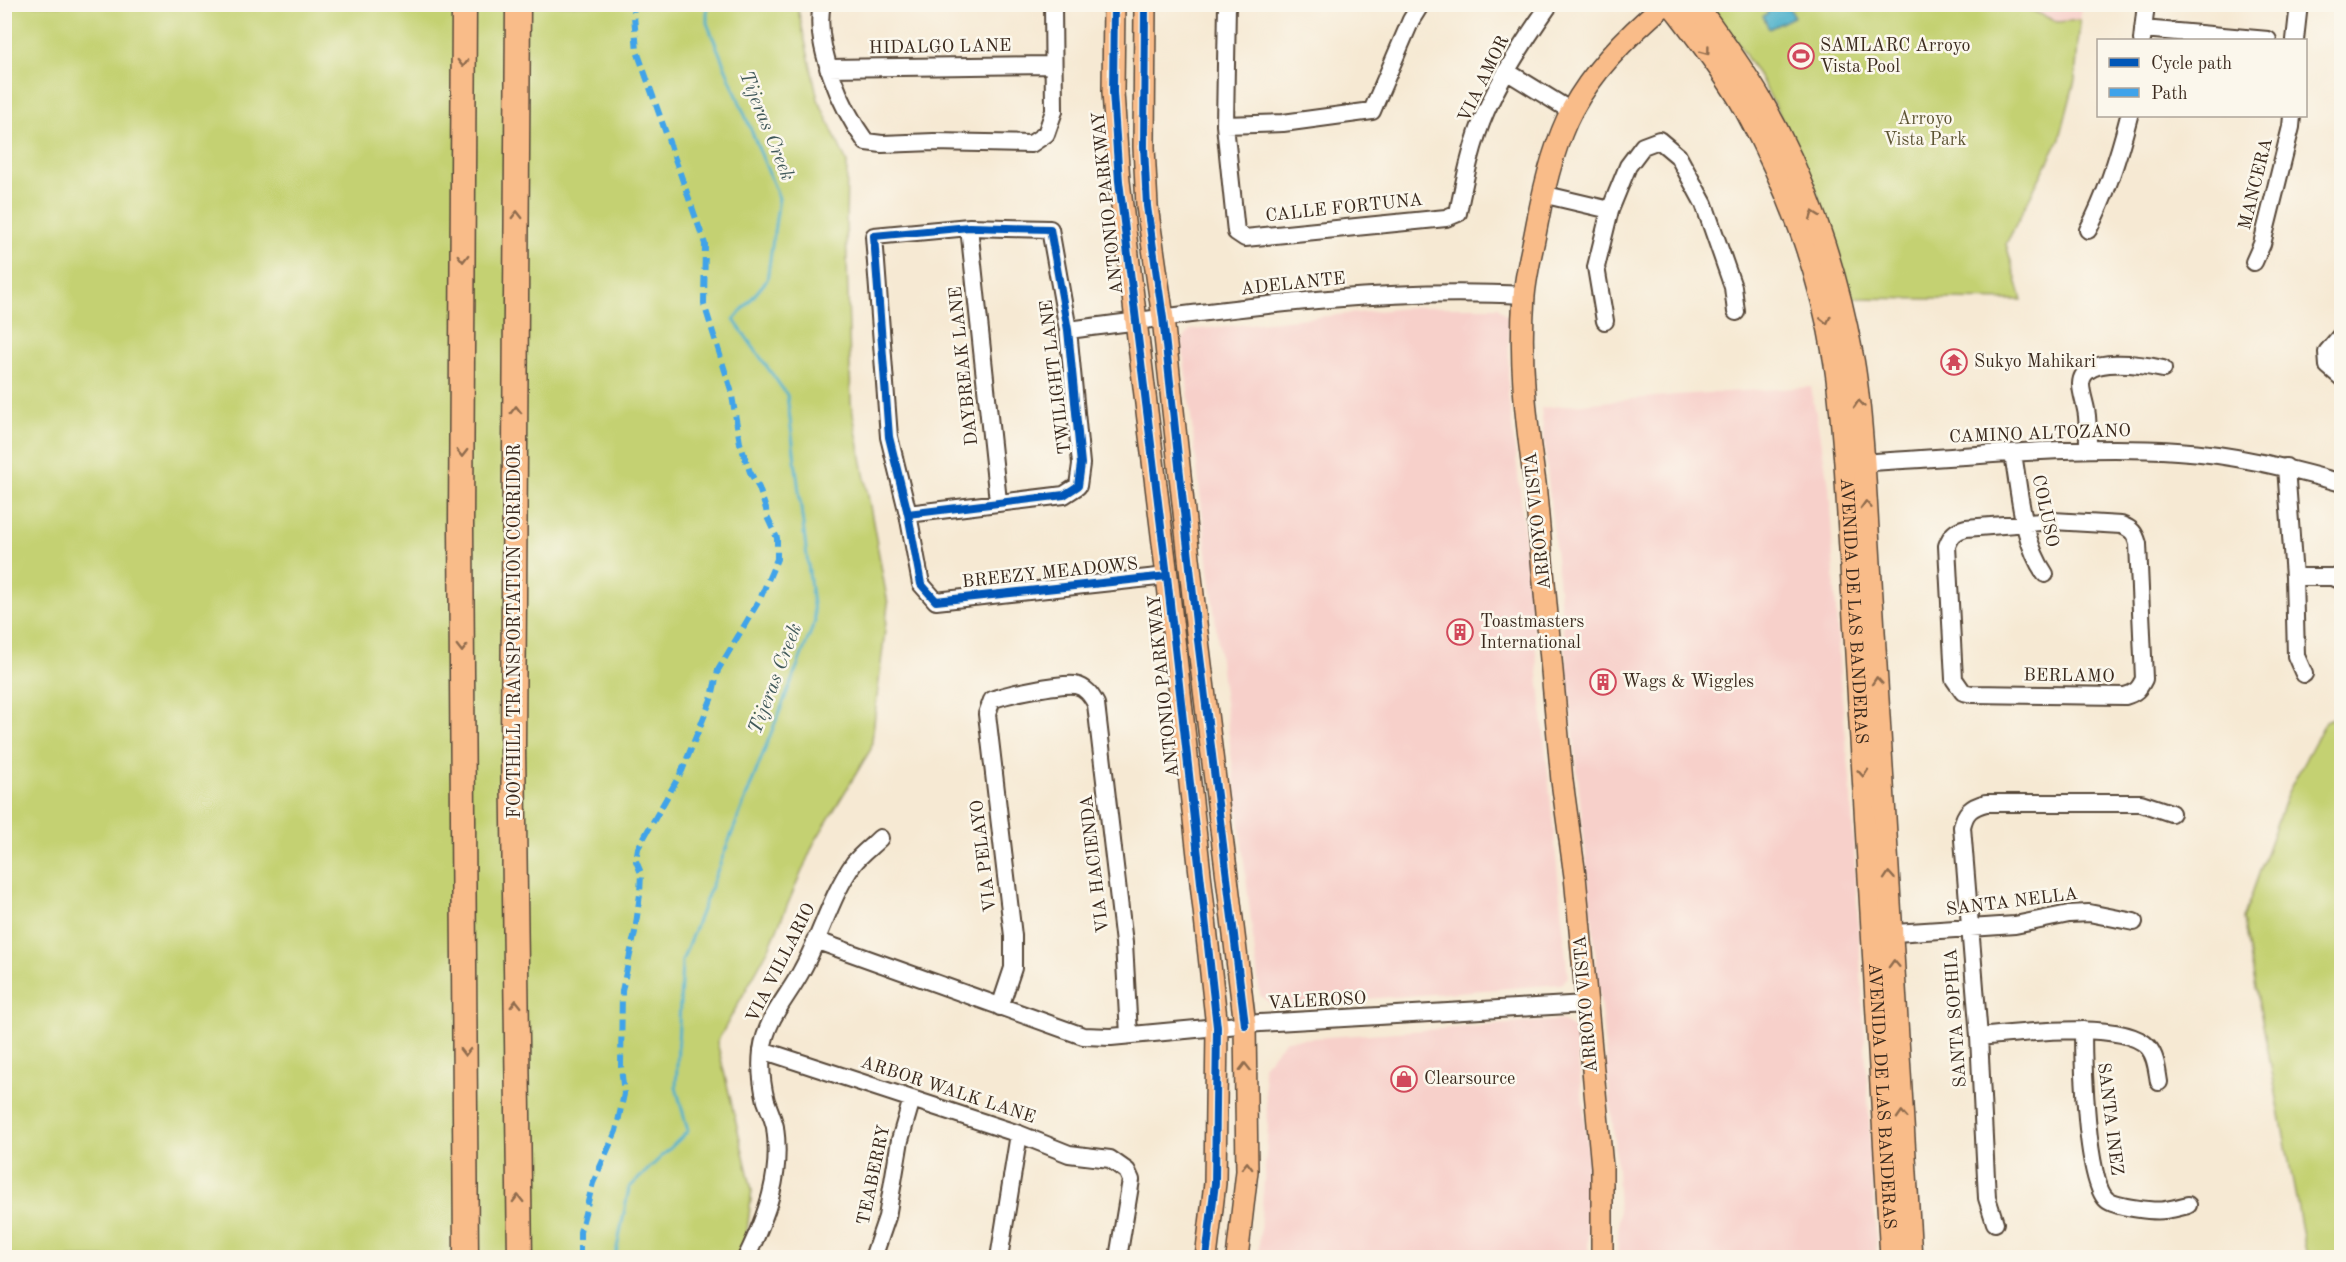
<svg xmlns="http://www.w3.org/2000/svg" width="2346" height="1262" font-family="'Old Standard TT',serif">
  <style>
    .built { fill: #f7d0ca }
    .green { fill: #c4d172; stroke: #807e48; stroke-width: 1.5 }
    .water { fill: #4bb0ca; stroke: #436d74; stroke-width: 1.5 }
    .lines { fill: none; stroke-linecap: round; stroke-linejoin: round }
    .stream { stroke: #4bb0ca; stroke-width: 3 }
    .minor-casing { stroke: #574739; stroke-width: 20 }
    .major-casing { stroke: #574739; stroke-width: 24 }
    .highway-casing { stroke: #574739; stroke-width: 27 }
    .minor { stroke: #fff; stroke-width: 16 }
    .major { stroke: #f9bc89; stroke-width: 21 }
    .highway { stroke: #f9bc89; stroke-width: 24 }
    .quiet { stroke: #3fa3ea; stroke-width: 6; stroke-dasharray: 12 6; stroke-linecap: butt }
    .cycleway-casing { stroke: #fbf7ec; stroke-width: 11 }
    .cycleway { stroke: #0057b8; stroke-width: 8 }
    .oneway { stroke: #906c4e }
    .labels { text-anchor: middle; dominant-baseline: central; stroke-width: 5; stroke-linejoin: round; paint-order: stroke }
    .poi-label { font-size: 18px; fill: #3b2a1e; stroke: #fbf7ec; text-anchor: start }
    .street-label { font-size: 18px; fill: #3b2a1e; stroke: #fbf7ec }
    .park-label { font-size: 18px; fill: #5d5433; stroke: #fbf7ec }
    .water-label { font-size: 20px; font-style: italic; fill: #41595a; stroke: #fbf7ec }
  </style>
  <rect width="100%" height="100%" fill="#fbf7ec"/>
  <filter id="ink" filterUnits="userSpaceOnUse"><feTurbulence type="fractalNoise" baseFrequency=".0167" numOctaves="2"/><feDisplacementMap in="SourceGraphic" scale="12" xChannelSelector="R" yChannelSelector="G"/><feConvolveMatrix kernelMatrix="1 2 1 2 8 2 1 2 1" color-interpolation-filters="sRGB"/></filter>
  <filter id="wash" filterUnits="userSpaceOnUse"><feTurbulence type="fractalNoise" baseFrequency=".008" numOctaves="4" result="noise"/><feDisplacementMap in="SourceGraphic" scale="24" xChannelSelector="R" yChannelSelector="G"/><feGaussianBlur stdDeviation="1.35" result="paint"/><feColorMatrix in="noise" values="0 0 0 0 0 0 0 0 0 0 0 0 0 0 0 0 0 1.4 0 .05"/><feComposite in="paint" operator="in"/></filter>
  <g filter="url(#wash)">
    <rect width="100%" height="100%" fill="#f6e9d3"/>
    <path class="built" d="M2018,5h64l-2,15 -23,2z
      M1416,307h82l11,12 -1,74 12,98 48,486 -7,7 -287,22 -14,-10 -78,-655 8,-11z
      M1811,387l18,99 11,193 10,100 27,478h-260l2,-44 -2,-44 -76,-761 134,-13z
      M1562,1020l13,11 14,126 -1,100h-330l10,-130 -5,-61 23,-26z"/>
    <path class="green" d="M2018,4l39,18 23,-2 -5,60 -15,58 -54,106 16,56 -171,-2 -33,-103 -25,-54 -31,-60 -32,-50 -21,-26z
      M5,5h792l21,94 29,64 -1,63 5,177 37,201 -17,145 -57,94 -45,105 -52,94 35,148 -8,67 -739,1z
      M2341,714v543h-34l-64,-338 44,-125 39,-73z"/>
    <path class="water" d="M1789,5l5,12 -25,12 -6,-13 5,-3 -4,-8z"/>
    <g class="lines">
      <path class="stream" d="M615,1258l14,-70 59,-57 -12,-44 6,-126 133,-340 -28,-226 -53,-75 33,-40 12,-82 -72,-175v-19"/>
    </g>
  </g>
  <g filter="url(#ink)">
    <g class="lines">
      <g class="minor-casing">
        <path id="minor" d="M822,4c-9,41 20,105 44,138l16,2 52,-2 97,2 15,-10 8,-23 -1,-107
          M1227,4l-2,121 11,107 9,6 201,-20 12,-5c7,-35 14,-70 28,-102 17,-38 40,-73 64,-107
          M2143,29l125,11
          M2142,40l4,-36
          M2295,40l4,-36
          M828,68l225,-3
          M1506,71l65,40
          M1225,125l58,-2 89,-12 39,-91 10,-16
          M1542,194l68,16
          M969,227l29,274
          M2088,230c19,-36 31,-75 41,-114
          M2254,262l8,-18 29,-117 1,-11
          M1605,321l-9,-54 14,-57 18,-44 15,-20 16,-6 19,16 26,48 29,83 3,25
          M1068,330c151,-19 304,-44 456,-35
          M2342,334l-15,18 1,14 14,12
          M2088,449c0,-11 0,-22 -1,-33 -1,-11 -6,-22 -6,-32 1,-30 64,-19 82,-15
          M2013,454c7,40 9,86 32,120
          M1854,463c108,-5 215,-19 323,-12 56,3 110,17 165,32
          M2286,467l8,110 2,79 8,18
          M908,514l156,-19 14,-9 3,-22 -13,-134 -18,-101 -81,-2 -95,9 15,201 19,77 13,70 15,17 231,-25
          M2053,521l68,4c11,4 14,8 17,19l6,135c-5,10 -8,14 -19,17l-153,-2 -9,-2 -9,-13 -7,-133c4,-11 8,-15 19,-18z
          M2294,577h39l9,4
          M1880,934l135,-9 54,-11 20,-1 45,9
          M815,940l268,96 28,1 149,-14 326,-19
          M1000,1007l13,-39v-32l-26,-222 5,-14c13,-6 70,-17 83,-15 11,2 16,10 21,19l28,239 5,92
          M2083,1030c0,29 3,154 24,170 8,7 48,12 58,10 8,-1 15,-3 23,-5
          M1979,1037c35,-3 144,-18 169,10 8,9 9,23 11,35
          M762,1050l257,84 50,20 41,5 17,12 4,9 -13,78
          M1995,1223l-8,-25 -8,-161 -17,-210c3,-15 9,-20 24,-24h155l30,10
          M746,1258c21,-43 36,-83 29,-131 -2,-9 -6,-18 -9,-26 -4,-16 -6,-34 -4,-50 4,-33 26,-54 40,-81 19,-34 29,-75 52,-107 7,-9 18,-17 26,-25
          M873,1258l14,-41 13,-77 12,-41
          M999,1258l20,-124"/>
      </g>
      <g class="major-casing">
        <g id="major">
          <path d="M1114,4l-1,88 6,89 48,395 50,451 -2,156 -9,75"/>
          <path d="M1145,4l-1,143 3,59 16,112 34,314 48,393 2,146 -10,87"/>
          <path id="s1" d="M1671,4c26,34 53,68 74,105 42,77 75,163 89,249 6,35 8,70 11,105l46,795"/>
          <path d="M1696,4c22,31 45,61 64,94 45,78 76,168 92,256 7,35 9,72 12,108l47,796"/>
          <path d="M1602,1258v-91l-27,-291 -13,-95 -27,-298c-9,-61 -16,-125 -11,-187 2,-24 9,-49 13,-72 7,-37 17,-80 35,-114 22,-41 57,-76 93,-106"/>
        </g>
      </g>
      <g class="highway-casing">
        <path id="highway" d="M464,4l-3,521 5,733
          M518,4l-5,743 7,511"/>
      </g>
      <use href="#minor" class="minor"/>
      <use href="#major" class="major"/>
      <use href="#highway" class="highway"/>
      <path class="quiet" d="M580,1258v-26l13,-49 23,-52 8,-37 -3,-27 1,-76 13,-59 5,-38 1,-21 -5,-12 2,-13 44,-77 30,-74 6,-27 42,-71 17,-40v-21l-10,-21 -1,-8 -7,-21 -9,-16 -10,-29 -9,-53 -27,-86 1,-60 -68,-193 -4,-47"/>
      <g class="cycleway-casing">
        <path id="cycleway" d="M1114,4l-1,88 6,89 48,395 50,451 -2,156 -9,75
          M1145,4l-1,143 3,59 16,112 34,314 48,393
          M908,514l156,-19 14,-9 3,-22 -13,-134 -18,-101 -81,-2 -95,9 15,201 19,77 13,70 15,17 231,-25"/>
      </g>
      <use href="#cycleway" class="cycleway"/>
    </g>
    <defs><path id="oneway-chevron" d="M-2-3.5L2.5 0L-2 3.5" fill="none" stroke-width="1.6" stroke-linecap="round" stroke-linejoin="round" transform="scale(1.5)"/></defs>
    <g class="oneway">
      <use href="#oneway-chevron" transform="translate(1706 51) rotate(53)"/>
      <use href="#oneway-chevron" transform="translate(463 63) rotate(90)"/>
      <use href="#oneway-chevron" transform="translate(517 215) rotate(-90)"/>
      <use href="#oneway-chevron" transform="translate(1814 215) rotate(-110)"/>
      <use href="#oneway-chevron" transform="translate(463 258) rotate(90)"/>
      <use href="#oneway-chevron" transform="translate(1826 320) rotate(77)"/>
      <use href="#oneway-chevron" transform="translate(1859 404) rotate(-95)"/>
      <use href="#oneway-chevron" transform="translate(516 410) rotate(-90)"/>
      <use href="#oneway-chevron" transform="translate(462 453) rotate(90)"/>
      <use href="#oneway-chevron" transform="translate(1866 505) rotate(-93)"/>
      <use href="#oneway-chevron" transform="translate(462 648) rotate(90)"/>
      <use href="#oneway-chevron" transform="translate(1877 681) rotate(-94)"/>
      <use href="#oneway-chevron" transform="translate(1863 773) rotate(86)"/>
      <use href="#oneway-chevron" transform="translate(1889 876) rotate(-94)"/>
      <use href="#oneway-chevron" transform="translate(1894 964) rotate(-92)"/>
      <use href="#oneway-chevron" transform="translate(516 1004) rotate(-91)"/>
      <use href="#oneway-chevron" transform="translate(465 1052) rotate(90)"/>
      <use href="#oneway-chevron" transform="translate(1245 1067) rotate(-91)"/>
      <use href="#oneway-chevron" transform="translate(1902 1115) rotate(-93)"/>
      <use href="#oneway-chevron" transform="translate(1247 1166) rotate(-89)"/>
      <use href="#oneway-chevron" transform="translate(518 1199) rotate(-91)"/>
    </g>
  </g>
  <defs>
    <g id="stadium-ring" transform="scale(1.35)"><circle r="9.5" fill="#fbf7ec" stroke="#d1495b" stroke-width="1.5"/><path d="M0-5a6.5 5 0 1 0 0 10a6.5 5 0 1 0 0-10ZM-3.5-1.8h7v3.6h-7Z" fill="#d1495b"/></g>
    <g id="temple-ring" transform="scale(1.35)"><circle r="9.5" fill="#fbf7ec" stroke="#d1495b" stroke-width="1.5"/><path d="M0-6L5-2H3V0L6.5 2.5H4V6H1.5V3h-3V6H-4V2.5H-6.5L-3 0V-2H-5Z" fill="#d1495b"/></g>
    <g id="building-ring" transform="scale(1.35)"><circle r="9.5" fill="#fbf7ec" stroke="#d1495b" stroke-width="1.5"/><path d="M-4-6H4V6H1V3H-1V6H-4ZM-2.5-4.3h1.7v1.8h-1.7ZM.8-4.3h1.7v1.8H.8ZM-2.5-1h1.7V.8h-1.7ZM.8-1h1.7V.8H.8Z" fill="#d1495b"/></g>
    <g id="shop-ring" transform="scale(1.35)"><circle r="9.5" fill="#fbf7ec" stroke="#d1495b" stroke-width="1.5"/><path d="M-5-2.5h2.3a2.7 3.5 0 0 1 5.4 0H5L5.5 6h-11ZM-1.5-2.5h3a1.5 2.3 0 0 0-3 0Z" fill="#d1495b"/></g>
  </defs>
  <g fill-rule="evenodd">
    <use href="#stadium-ring" x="1801" y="56"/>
    <use href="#temple-ring" x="1954" y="362"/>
    <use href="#building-ring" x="1460" y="632"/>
    <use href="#building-ring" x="1603" y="682"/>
    <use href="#shop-ring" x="1404" y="1079"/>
  </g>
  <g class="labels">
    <g class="poi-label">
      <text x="1820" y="46">SAMLARC Arroyo<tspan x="1820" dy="21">Vista Pool</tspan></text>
      <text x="1974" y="362">Sukyo Mahikari</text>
      <text x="1480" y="622">Toastmasters<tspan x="1480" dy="21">International</tspan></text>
      <text x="1622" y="682">Wags &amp; Wiggles</text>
      <text x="1424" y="1079">Clearsource</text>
    </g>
    <g class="street-label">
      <text transform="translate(940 47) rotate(-1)">HIDALGO LANE</text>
      <text transform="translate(1484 79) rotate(-64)">VIA AMOR</text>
      <text transform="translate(2256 184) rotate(-76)">MANCERA</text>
      <text transform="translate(1108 203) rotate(-96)">ANTONIO PARKWAY</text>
      <text transform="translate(1344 208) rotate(-6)">CALLE FORTUNA</text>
      <text transform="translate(1293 284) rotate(-6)">ADELANTE</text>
      <text transform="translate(964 366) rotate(-96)">DAYBREAK LANE</text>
      <text transform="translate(1056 377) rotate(-97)">TWILIGHT LANE</text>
      <text transform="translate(2040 434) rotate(-2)">CAMINO ALTOZANO</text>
      <text transform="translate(2045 511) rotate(78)">COLUSO</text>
      <text transform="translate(1538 521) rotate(-96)">ARROYO VISTA</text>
      <text transform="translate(1050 573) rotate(-6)">BREEZY MEADOWS</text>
      <text stroke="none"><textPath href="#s1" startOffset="648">AVENIDA DE LAS BANDERAS</textPath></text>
      <text transform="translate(515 631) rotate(-90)">FOOTHILL TRANSPORTATION CORRIDOR</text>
      <text transform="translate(2069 676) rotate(1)">BERLAMO</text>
      <text transform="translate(1164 686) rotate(-96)">ANTONIO PARKWAY</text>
      <text transform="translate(984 856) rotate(-97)">VIA PELAYO</text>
      <text transform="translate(1095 864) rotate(-97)">VIA HACIENDA</text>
      <text transform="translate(2012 902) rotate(-7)">SANTA NELLA</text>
      <text transform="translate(781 963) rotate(-63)">VIA VILLARIO</text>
      <text transform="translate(1317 1001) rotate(-3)">VALEROSO</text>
      <text transform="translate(1586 1004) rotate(-95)">ARROYO VISTA</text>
      <text transform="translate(1956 1018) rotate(-94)">SANTA SOPHIA</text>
      <text transform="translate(948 1090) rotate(18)">ARBOR WALK LANE</text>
      <text stroke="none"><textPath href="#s1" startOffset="1134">AVENIDA DE LAS BANDERAS</textPath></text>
      <text transform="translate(2110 1119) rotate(83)">SANTA INEZ</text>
      <text transform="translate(874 1175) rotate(-78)">TEABERRY</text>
    </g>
    <g class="park-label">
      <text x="1925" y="119">Arroyo<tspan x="1925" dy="21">Vista Park</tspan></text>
    </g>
    <g class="water-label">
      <text transform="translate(766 126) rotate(68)">Tijeras Creek</text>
      <text transform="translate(776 679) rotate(-69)">Tijeras Creek</text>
    </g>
  </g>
  <rect width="2346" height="1262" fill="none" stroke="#fbf7ec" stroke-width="24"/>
  <rect x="2097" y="39" width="210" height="78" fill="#fbf7ec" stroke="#aea59a" stroke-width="1.5"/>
  <rect x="2109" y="58" width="30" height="9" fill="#0057b8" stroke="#aea59a" stroke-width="1.5"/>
  <text x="2151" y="69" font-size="18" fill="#3b2a1e">Cycle path</text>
  <rect x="2109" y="88" width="30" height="9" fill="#3fa3ea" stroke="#aea59a" stroke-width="1.5"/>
  <text x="2151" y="99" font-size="18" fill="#3b2a1e">Path</text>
</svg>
